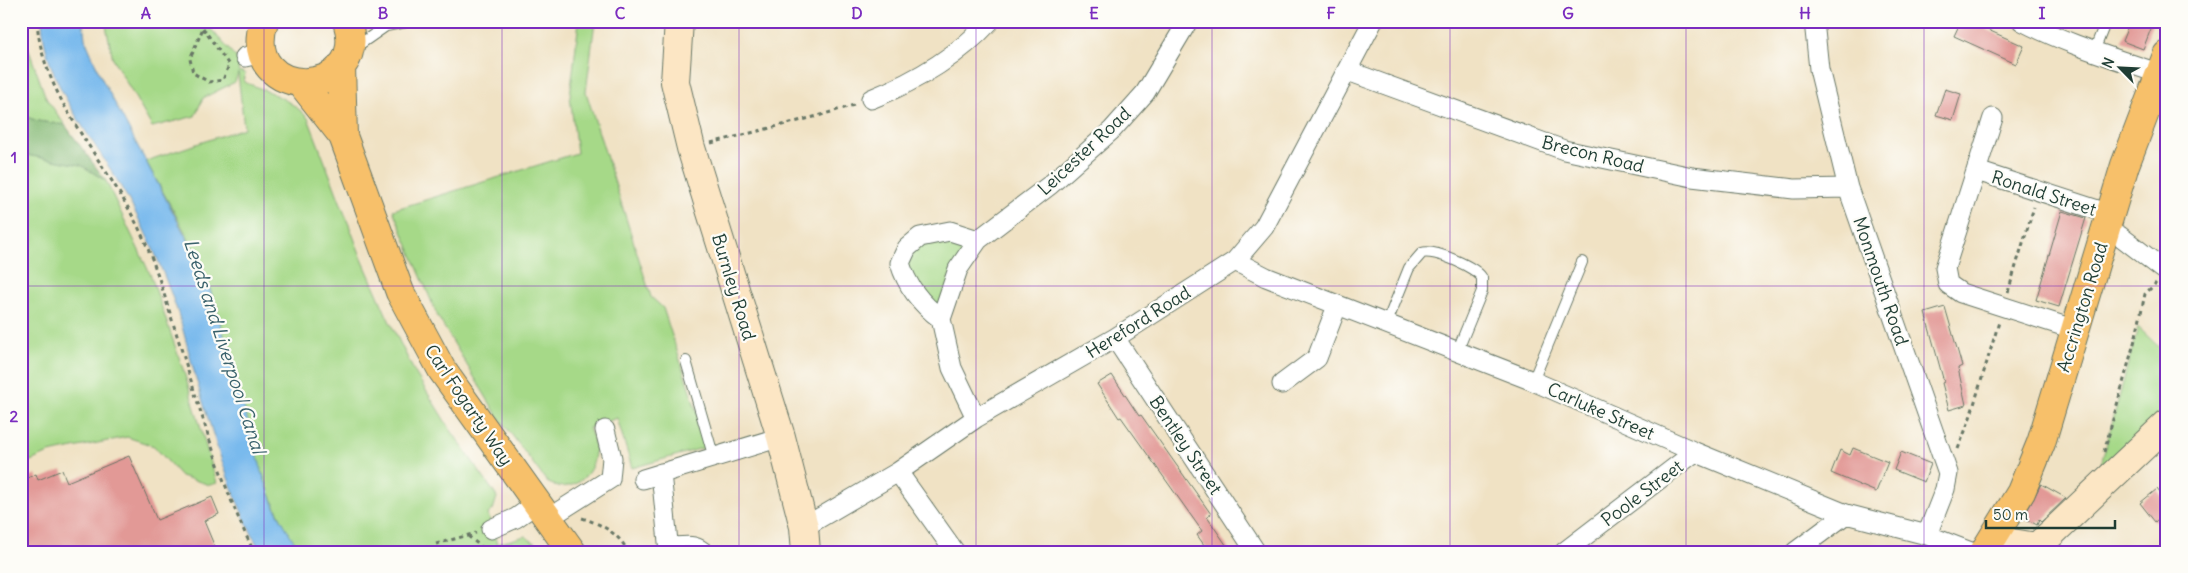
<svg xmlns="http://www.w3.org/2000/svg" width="2188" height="573" font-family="Delius,sans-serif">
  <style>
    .green { fill: #a6d988; stroke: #628b5e }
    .forest { fill: #84b974; stroke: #527b54 }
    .water { fill: #79baed; stroke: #4c7c90 }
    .building { fill: #e29996 }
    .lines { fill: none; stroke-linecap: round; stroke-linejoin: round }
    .lane-casing { stroke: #687766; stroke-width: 12 }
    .street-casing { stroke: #687766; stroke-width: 21 }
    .secondary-casing { stroke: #687766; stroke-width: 30 }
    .primary-casing { stroke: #687766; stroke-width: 30 }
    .highway-casing { stroke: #687766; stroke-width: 30 }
    .path { stroke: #687766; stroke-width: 3; stroke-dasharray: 4 4; stroke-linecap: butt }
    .lane { stroke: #fff; stroke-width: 10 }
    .street { stroke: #fff; stroke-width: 19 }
    .secondary { stroke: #fce6c4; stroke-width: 28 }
    .primary { stroke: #f7c06b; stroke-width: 28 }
    .highway { stroke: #f7c06b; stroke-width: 28 }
    .grid { fill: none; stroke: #7b2cbf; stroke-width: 1; stroke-opacity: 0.55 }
    .labels { text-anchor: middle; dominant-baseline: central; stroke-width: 4.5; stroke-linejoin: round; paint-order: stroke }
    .street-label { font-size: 18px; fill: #1f3d34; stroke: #fdfcf7 }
    .water-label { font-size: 19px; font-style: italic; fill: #3a626c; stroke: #fdfcf7 }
    .neatline { fill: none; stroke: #7b2cbf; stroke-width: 2 }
    .grid-label { font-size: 16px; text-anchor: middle; font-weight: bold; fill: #7b2cbf }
  </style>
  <rect width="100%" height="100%" fill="#fdfcf7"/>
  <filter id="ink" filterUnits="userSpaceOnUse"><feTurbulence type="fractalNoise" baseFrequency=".02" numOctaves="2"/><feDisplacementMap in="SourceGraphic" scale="10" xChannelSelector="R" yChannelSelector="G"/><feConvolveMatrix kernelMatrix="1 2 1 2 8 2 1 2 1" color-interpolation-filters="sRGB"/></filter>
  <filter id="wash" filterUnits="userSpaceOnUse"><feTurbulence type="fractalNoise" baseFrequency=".0096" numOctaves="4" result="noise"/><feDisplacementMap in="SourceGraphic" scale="20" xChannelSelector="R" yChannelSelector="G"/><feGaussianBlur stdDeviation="1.12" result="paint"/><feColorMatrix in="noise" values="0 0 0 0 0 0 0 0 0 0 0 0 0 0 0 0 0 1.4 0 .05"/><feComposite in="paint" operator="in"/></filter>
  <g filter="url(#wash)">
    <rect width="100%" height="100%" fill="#f0e2c4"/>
    <path class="green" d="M105,21h108l-3,7 30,34 -2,9 7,2 -1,9c23,9 47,17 64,36l54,141 25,57 27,55 34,55 49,71 -4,13 -5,4 9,30 28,-8 11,8 6,8h-41l-13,-5 -13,5h-175c-49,-74 -59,-168 -86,-251 -15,-50 -44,-95 -68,-140l98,-33 -6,-55 -3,9 -32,16 -8,18 -43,11 -39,-68z
      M579,21h16l-9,71 65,205 12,11 43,132 -3,8 -71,20 -15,-50 -28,10c3,7 6,15 6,23 0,25 -25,45 -48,31l-50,-67 -59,-98 -45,-107 184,-57 -7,-57z
      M27,45l19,53 19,27 -27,-4 -17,-6v-67z
      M21,154l60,11 25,16 45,95 33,96 33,111 -7,2 -29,-9 -27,-30 -27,-9 -78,16 -28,12z
      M920,237l58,3 -37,79 -34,-35 -2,-33z
      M2138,327l29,28v69l-74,70z"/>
    <path class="forest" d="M21,115l17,6 27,4 41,56 -25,-16 -60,-11z"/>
    <path class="water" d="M42,21h41l2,18 16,38 100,188 13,36 49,174 13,35 24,42h-39c-30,-56 -48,-116 -66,-177 -6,-21 -11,-44 -18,-65 -16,-46 -35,-89 -60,-130 -29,-49 -73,-99 -75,-159z"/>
    <g id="blocks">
      <path class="building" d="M1961,21h7l56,25 -8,18 -62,-28z
        M2130,21h24l-11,28 -21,-8z
        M1945,89l16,5 -8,26 -17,-5z
        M2062,211l24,7 -27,89 -23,-7z
        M1945,307l17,59 -4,2 8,37 -17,5 -7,-27 2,-1 -19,-69z
        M1112,375l27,41 2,-1 70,99 -4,3 24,35h-22l-12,-17 5,-4 -81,-114 -2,1 -22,-34z
        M1853,448l35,14 -12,30 -45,-19 9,-23 10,5z
        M1901,452l30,12 -7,18 -30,-12z
        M129,456l28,64 55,-23 7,17 -15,7 13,31h-196v-71l15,-7 2,6 24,-10 5,12z
        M2041,484l25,14 -25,24 -2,-2 -2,5 -11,-6 -1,-4z
        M2157,489l10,13v10l-12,10 -15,-19z"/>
    </g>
  </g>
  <g filter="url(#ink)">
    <use href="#blocks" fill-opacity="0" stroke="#687766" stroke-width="1"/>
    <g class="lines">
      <g class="lane-casing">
        <path id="lane" d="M373,21l13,5
          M353,49l33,-23 26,-5
          M2094,51l12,-30
          M1386,325l23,-57 13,-15c12,-4 54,14 60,25v13l-25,61
          M686,361l28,97
          M1533,381l49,-119
          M668,543c18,-1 29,-5 42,9"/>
      </g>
      <g class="street-casing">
        <path id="street" d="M1814,21l5,48 29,119 100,285 -3,16 -18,46
          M2022,21c44,23 92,37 138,53
          M245,57l18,-4
          M1348,71l216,79 128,27 102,12 54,-1
          M871,99c43,-17 87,-43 119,-78
          M1993,118l-48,150 3,16 13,9 115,37
          M1977,171l133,43
          M2106,229l14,7 43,33 4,-4
          M1235,261l31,16 267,104 162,71 151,62 81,21 44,17
          M941,319c-20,-15 -34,-32 -41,-56l7,-15 13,-11 30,-6 28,9
          M1115,338l141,214
          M1282,384l35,-26 20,-52
          M976,418l-24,-50 -11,-49 17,-50 20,-29 72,-55 62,-55 33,-37 43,-72
          M898,472l57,80
          M661,473l8,79
          M643,479l138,-42
          M547,519l63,-40 2,-21 -7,-28
          M804,527l94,-55 78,-54 139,-80 120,-77 29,-34 109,-206
          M491,529l25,-11 20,-14
          M1564,552l131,-100
          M1795,552l51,-38"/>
      </g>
      <g class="secondary-casing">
        <path id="secondary" d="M679,21l-4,61 16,66 90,289 23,90 2,25
          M1993,540l44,7 130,-123"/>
      </g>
      <g class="primary-casing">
        <path id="primary" d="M1984,552l37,-60 20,-49 84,-278 42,-110"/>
      </g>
      <g class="highway-casing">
        <path id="highway" d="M264,21c-26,83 109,80 83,0
          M341,66l2,70 57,156 42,78 130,182
          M302,84l41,52"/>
      </g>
      <path class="path" d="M37,21c5,75 63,132 96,196 18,33 29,70 40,106 25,77 45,156 81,229
        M203,28l26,37 -6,15 -14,2 -16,-9 -3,-14 16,-38
        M711,143l107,-27 36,-11
        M2008,292l26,-85
        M1958,449l11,-28 30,-99
        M2104,452l32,-116 9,-42 11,-11
        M582,518c19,6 37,15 46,34
        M468,536l16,13 8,3
        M436,544l40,-11"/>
      <use href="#lane" class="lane"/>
      <use href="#street" class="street"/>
      <use href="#secondary" class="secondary"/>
      <use href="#primary" class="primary"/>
      <use href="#highway" class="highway"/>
    </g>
  </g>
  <path class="grid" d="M264,21v531M502,21v531M739,21v531M976,21v531M1212,21v531M1450,21v531M1686,21v531M1924,21v531M21,286h2146"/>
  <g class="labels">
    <g class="street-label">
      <text transform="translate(1084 151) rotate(-43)">Leicester Road</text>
      <text transform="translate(1593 154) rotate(14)">Brecon Road</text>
      <text transform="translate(2044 193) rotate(18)">Ronald Street</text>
      <text transform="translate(1881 281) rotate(71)">Monmouth Road</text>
      <text transform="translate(734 287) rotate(73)">Burnley Road</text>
      <text transform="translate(2082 307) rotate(-73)">Accrington Road</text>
      <text transform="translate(1138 322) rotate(-32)">Hereford Road</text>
      <text transform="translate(469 405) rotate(56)">Carl Fogarty Way</text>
      <text transform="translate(1601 411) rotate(24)">Carluke Street</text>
      <text transform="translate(1186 445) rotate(56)">Bentley Street</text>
      <text transform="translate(1642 493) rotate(-37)">Poole Street</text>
    </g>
    <g class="water-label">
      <text transform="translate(225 346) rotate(72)">Leeds and Liverpool Canal</text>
    </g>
  </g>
  <rect width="2188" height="573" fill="none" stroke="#fdfcf7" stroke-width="55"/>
  <g transform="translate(2120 68) rotate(294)" stroke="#fdfcf7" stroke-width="4" paint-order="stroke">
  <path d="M0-4L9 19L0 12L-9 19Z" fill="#1f3d34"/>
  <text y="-8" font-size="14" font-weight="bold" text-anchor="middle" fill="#1f3d34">N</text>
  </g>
  <path d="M1986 520v8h129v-8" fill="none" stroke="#1f3d34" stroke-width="2.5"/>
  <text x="1993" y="520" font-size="15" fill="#1f3d34" stroke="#fdfcf7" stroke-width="4" paint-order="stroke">50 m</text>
  <rect x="28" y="28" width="2132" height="518" class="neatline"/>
  <g class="grid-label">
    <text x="146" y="19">A</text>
    <text x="383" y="19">B</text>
    <text x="620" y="19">C</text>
    <text x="857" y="19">D</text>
    <text x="1094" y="19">E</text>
    <text x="1331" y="19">F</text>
    <text x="1568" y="19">G</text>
    <text x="1805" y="19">H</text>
    <text x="2042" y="19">I</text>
    <text x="14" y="163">1</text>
    <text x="14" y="422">2</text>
  </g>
</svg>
